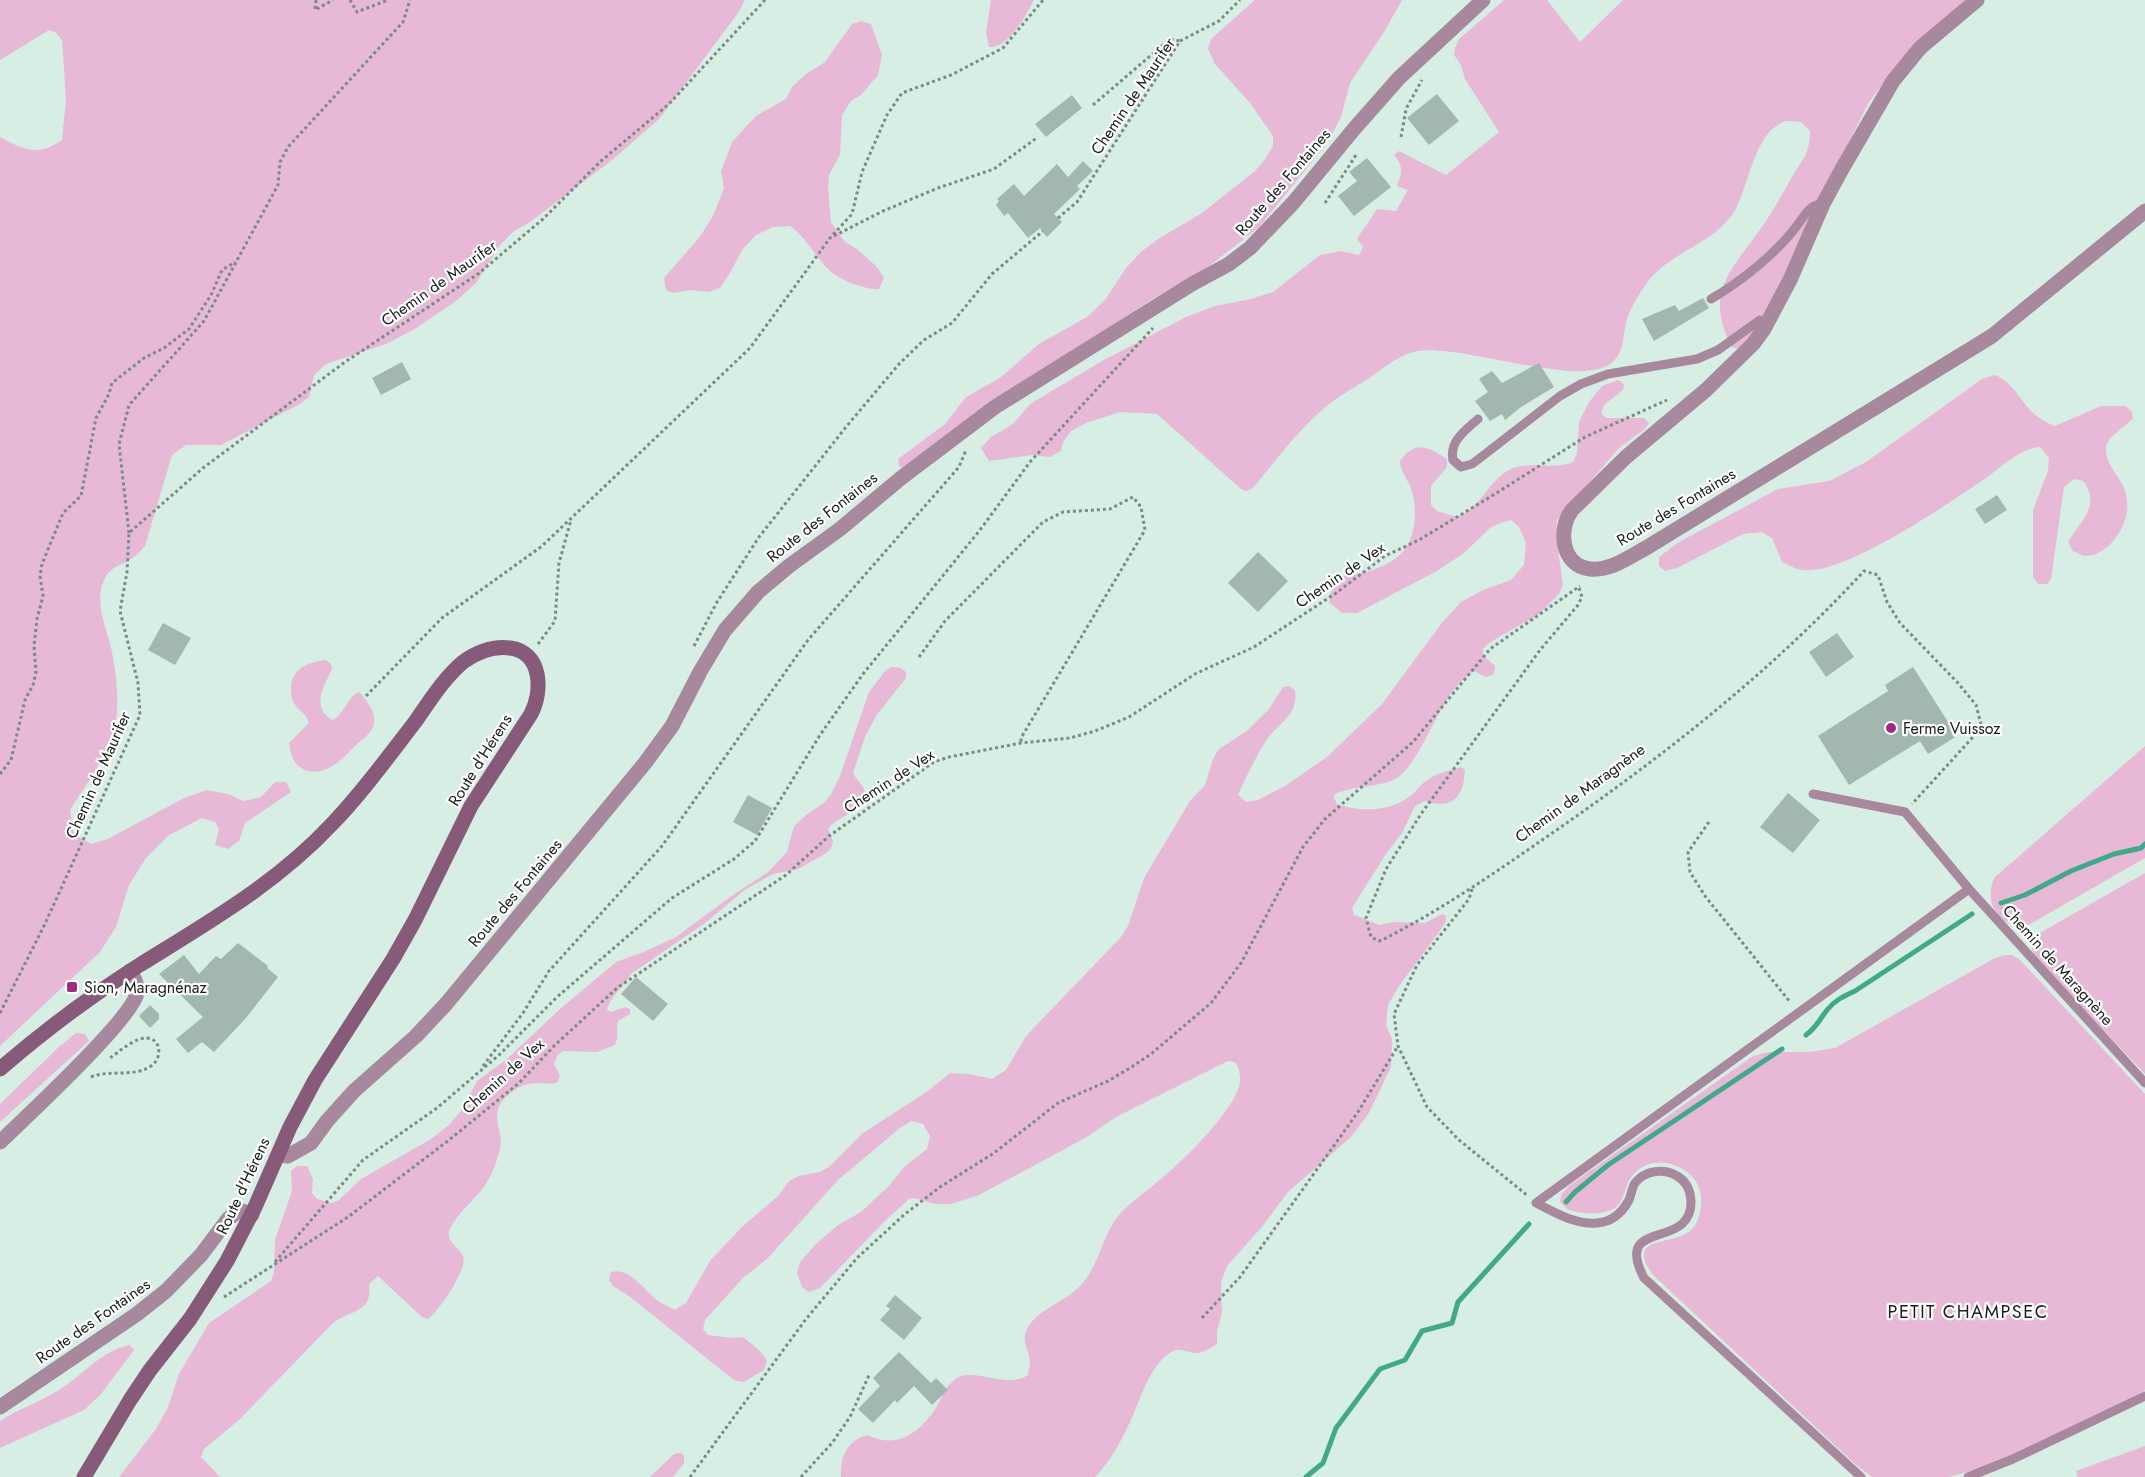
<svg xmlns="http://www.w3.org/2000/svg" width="2145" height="1477" font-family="Jost,sans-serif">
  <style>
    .green { fill: #e7b9d6 }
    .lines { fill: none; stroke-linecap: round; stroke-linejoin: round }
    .stream { stroke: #41a98a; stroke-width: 5 }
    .building { fill: #a1b7af }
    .path { stroke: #7a8a84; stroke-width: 3; stroke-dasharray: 3 3; stroke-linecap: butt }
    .lane { stroke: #a8889d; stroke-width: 9 }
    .street { stroke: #a8889d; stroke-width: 15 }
    .secondary { stroke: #885a79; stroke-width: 15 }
    .poi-dot { fill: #a02a82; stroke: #fff; stroke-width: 2 }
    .labels { text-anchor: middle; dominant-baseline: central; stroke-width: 4.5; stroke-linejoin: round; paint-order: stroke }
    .street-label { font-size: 16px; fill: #161e1b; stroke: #fff }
    .poi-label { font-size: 16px; fill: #161e1b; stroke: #fff; text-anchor: start }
    .neighbourhood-label { font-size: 18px; letter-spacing: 1.5px; fill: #161e1b; stroke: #fff }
  </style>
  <rect width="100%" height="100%" fill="#d7eee5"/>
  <path class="green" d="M0,0h745l-7,13 -79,106 -48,42 -81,61 -16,9 -14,14 -24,38 -20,18 -41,28 -29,15 -60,20 -12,11 -5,22 -9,7 -79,41h-35l-14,10 -27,91c-3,3 -6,7 -10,10 -9,8 -22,9 -29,20 -14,24 1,52 6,76 4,23 8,50 3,73 -7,31 -28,58 -45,85l4,24 17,10 17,-5 74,-40 24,-9 22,4 16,7 17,-4 14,-15h11l5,10 -46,31 -6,18 -11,8 -13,-4 4,-16 -4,-7 -13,-4 -33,17 -23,23 -17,27 -13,42 -16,25 -100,94v-909c24,13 37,20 62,3l4,-41 -4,-59 -7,-8 -6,-2 -49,30z
    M991,0h43c-8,15 -26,49 -45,47l-3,-14z
    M1255,0h147l-18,32 -34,51 -9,34 -13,25 -69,85 -51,40 -54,31 -182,119 -57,41 -11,10 -5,-2 -1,-7 47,-35 21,-27 34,-19 39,-34 48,-27 18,-17 21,-32 15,-16 17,-13 44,-26 53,-42 10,-12 8,-13v-10l-23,-33 -35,-39 -7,-15 3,-10z
    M1504,0h43l33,42 43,-42h342l-74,73 -22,29 -30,60 -65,141 -21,38 -14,8 -7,-2c-29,-55 -1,-76 29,-119 12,-16 21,-34 31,-51 11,-18 18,-24 18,-46l-9,-9c-6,0 -13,-2 -18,0 -31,13 -34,69 -51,93 -21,30 -64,38 -85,68 -7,9 -16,24 -20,36 -5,16 -1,33 -17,45 -32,24 -147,-20 -192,-13 -18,3 -32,15 -47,26 -16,10 -34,20 -49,33 -26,23 -47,51 -69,78l-7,3 -5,-2 -84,-75 -37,-2 -34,11 -15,8 -8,11 -2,9 -11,6 -18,-2 -43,6 -8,-13 10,-11 22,-13 17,-20 72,-43 84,-44 29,-11 36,-7 22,-7 47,-37 21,-4 18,4 4,-8 -6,-8 20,-30 19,2 12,-21 -11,-4c5,-14 7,-19 -3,-31l5,-4 47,24 53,-43 -34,-53 -4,-14 -7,-10 1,-7 4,-9z
    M861,21l10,3 11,31 -4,20 -17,20 -10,6 -9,14 -2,40 -11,20 -1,12 3,35 13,19 13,8 20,18 7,11 -5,11c-8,1 -14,-2 -23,-4 -40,-14 -37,-37 -66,-59l-17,1 -17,8 -14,15 -12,23 -10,15 -11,4 -19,-2 -17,3 -7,-3 -2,-12 35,-40 14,-22 11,-28 -3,-17 11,-29 24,-26 30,-17 6,-12 14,-13 19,-12 27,-38z
    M1995,375c26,11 26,39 60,51l46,-20h25l6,6 1,6c-7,9 -26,18 -27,30 -1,18 17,30 20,46 1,5 2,13 1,18 -3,19 -20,44 -42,44 -3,0 -9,-4 -12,-5l-5,-9c14,-23 33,-37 15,-61l-9,-2 -10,8 -13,92 -4,5h-9l-5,-7v-67l15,-39 1,-13 -9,-11c-20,1 -38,20 -54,31 -37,25 -141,97 -182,92 -7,0 -15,-5 -22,-8l-10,-24 -10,-6 -19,2 -66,34 -12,3 -6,-5v-9l20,-15 99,-53 51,-8 37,-19 116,-83z
    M1618,380l6,4 -1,6 -19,15 -3,8 5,5h38l5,5 -4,6 -26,19 -62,72 -1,16 7,49 -4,9 -20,20 -50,29 -6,6v6l12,11 -1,8 -8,3 -12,-6c-34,20 -45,77 -73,104 -14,13 -48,10 -66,19l-1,4 3,6c22,8 52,8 72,-7 7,-4 10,-12 17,-16 10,-8 23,-10 35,-14l4,3c-1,27 -13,40 -40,31l-10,5 -13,27 -16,21 -34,54 2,7 26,10 14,-3 31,1 17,-9 4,2v5l-7,11 -40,54 -11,19 -2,20 6,14 -1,28 -22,46 -18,24 -63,55 -27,36 -34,38 -6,16 1,31 -5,18v13c-7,4 -13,9 -21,9 -8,0 -16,-6 -23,-2 -22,13 -30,41 -39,62 -10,23 -22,47 -39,64h-254c-1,-21 6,-36 26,-42 28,13 46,2 65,-21 7,-9 11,-24 20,-32 19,-19 51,9 76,-7 0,-4 2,-9 2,-13 -1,-13 -10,-21 -2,-35 11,-18 36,-25 50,-39 21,-20 23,-50 40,-72 11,-13 24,-21 37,-32 24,-19 79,-72 85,-101 1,-7 -1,-15 -5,-21l-7,-1 -112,56 -29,20 -108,58 -28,9h-16l-21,-6 -5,1 -24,22 -65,67 -11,4 -7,-5 -5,-14 3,-11 16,-18 22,-19 23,-13 28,-26 15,-19 23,-18 3,-13 -7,-12 -12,-3 -11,7 -62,52 -70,78 -25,20 -38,42 -2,9 5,6 23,3 12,-1 15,12 9,11 -3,10 -20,12 -8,-1 -11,-8 -96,-77 -16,-10 -4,-6 2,-8c19,-5 34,19 47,29 4,3 11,6 17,9l11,-7 24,-42 11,-12 21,-22 37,-32 10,-14 10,-5 21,-4 9,-5 34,-34 65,-42 22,-18 19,1 23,5 14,-9 20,-34 95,-99 7,-11 16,-48 46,-77 15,-16 8,-26 5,-9 30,-20 21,-21 14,-22 6,-1 6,4c4,26 -17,32 -29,51 -11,17 -20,36 -28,54l8,7 12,-2 27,-14 42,-29 55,-53 59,-80 20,-22 22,-12 28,-10 13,-15 2,-22 -7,-16 -8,-7 -11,3 -10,5 -26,25 -27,18 -80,42h-15l-12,-10c-1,-7 1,-11 4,-17 7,-16 22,-10 36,-15 29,-10 42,-22 45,-53 0,-11 -1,-26 -7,-36 -4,-8 -7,-11 -8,-21 15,-21 27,-15 47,-2v8l-16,19v19l6,6 20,6c26,-9 33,-43 60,-50 18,-5 35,3 56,-5l4,-9 2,-31 10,-20 13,-16z
    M326,660l5,4 1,5c-8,17 -22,39 1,51 12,-7 15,-24 26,-28 9,9 20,24 13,37 -3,6 -12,12 -17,17 -13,13 -27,29 -47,25 -14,-4 -17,-15 -19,-28l20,-20c-2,-9 -9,-11 -14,-18 -4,-6 -4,-12 -4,-19 2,-18 18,-24 35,-26z
    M892,667l9,1 5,4v6l-30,38 -11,21 -12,36c3,7 11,12 12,20 2,17 -29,24 -37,36l5,12 -2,8 -8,6 -25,14 -25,5 -27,15 -41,34 -74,51c-7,12 -21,23 -24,36l4,2 14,-5 5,2v5l-12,7c-2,9 1,15 -3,24l-18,7 -34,-1 -6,5 -3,8 6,11 -2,7c-6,3 -11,1 -18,1 -15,-1 -30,7 -39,20 -10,13 3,31 -1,45 -2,10 -7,25 -13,34 -10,17 -29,29 -37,47 -6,12 9,18 13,27 5,13 -24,55 -35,63l-6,-2 -44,-41 -9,8c4,30 -18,25 -37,40l-93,96 -35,29 -3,8 19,20h-101l37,-48 12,-22 11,-33 30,-51 62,-42 3,-9 1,-32 17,-49 -1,-20 6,-5h10l6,13 -1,14 5,6 14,4 7,-2 23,-22 70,-40 18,-14 12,-14 16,-30 30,-22 53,-50 56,-47 30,-11 30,-14 54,-40 38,-25 19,-20 7,-26 12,-11 18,-12 7,-9 9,-18 29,-84 17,-22z
    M2145,746v112l-118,68c-28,3 -45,-25 -32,-49z
    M2145,873v201l-108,-114 -6,-13 7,-13z
    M2005,955h7l8,5 125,134v296l-9,6 -142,69 -45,12h-77l-17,-13 -202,-189c-29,-40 19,-29 37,-44 7,-5 10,-17 11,-25 1,-8 -1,-19 -6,-26 -16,-20 -46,-25 -63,-4 -7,8 -7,22 -14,29 -10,11 -35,10 -48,5 -4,-1 -7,-5 -10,-9l2,-8 8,-8 183,-129 16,-4h40l26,-4 160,-90z
    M76,1033l9,1 4,7 -89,81v-18l60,-58z
    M130,1345l4,5 -33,44 -17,16 -84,38v-27c18,-12 40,-19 59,-31 23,-14 43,-40 71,-45z
    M2145,1446v31h-67l-2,-6z
    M680,1453l4,2v8l-11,14h-23l24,-23z"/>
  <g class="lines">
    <path class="stream" d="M2001,903l24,-8 46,-24 43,-17 27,-6 4,-4
      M1806,1035c10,-7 14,-16 21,-25 8,-10 17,-14 28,-19l117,-77
      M1566,1202l9,-10 33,-27 174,-116
      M1306,1477l17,-14 13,-35 44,-59 25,-9 17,-29 30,-8 6,-21 71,-78"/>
  </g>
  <path class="building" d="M1437,94l22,27 -30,24 -22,-27z
    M1072,95l10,13 -36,29 -11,-13z
    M1367,158l24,29 -37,29 -16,-20 19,-15 -8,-9z
    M1083,161l10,10 -16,15 3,3 -26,25 8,8 -15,15 -7,-9 -12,10 -20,-25 -4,3 -8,-11 3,-4 -2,-2 17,-15 10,12 33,-32 11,13z
    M1703,298l6,10 -55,33 -12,-22 33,-14 4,6z
    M402,362l9,17 -30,16 -9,-17z
    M1539,363l15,24 -33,20 -16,13 -3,-6 -12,7 -15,-20 13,-9 -9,-13 13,-8 10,12z
    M1997,495l10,15 -22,14 -10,-15z
    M1258,552l30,29 -30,31 -30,-29z
    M163,623l28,15 -16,27 -27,-15z
    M1837,633l17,24 -28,20 -17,-25z
    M1913,667l44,69 -29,18 -8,-13 -71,44 -31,-49 70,-45 -3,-6z
    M1788,793l32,27 -27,33 -33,-26z
    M748,795l24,13 -15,27 -24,-13z
    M238,943l30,23 -1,2 11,9 -32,41 -32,34 -12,-10 -14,11 -12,-14 27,-22 -44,-43 25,-19 15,19 17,-18 5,3z
    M636,977l32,27 -15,17 -32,-27z
    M150,1005l9,9v5l-9,9 -11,-12z
    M895,1295l27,23 -18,22 -24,-20 10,-11 -4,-3z
    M899,1352l32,31 5,-5 12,12 -16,15 -18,-19 -17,17 -2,-3 -22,23 -15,-14 22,-23 -7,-8z"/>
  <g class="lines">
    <path class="path" d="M316,0l-1,10 18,-10
      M350,0l7,12 31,-12
      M1093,105l77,-66 10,2
      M1401,137l5,-28 16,-29
      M1325,203l31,-48
      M1058,218l19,-16 103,-161 39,-20 21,-21
      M834,236l49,-25 55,-23 56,-19 44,-32
      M129,533l-10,-89 10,-39 75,-84 74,-136 2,-23 8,-15 115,-125 7,-22
      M1579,588l3,9 -4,8 -38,45 -119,164 -35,55 -20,49 5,19 8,4 5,-2c57,-29 109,-65 161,-101 115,-79 225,-165 319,-267l14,4 9,27 13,21 58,60 18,22 5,19 -8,13 -61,67
      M538,644l17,-23 4,-58 12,-43
      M694,646l23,-44 42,-65 87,-110 53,-63 25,-24 28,-17 40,-49 51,-43
      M919,657l26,-36 98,-99 20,-10 47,-3 23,-12 8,10 4,23 -124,208v5
      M366,696l76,-78 100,-72 208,-198 80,-110 22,-24 10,-42 25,-57 15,-22 49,-18 52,-27 40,-48
      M0,774l11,-14 14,-60 8,-15 3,-13 -2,-26 3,-27 6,-23 -3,-20 2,-12 21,-51 18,-17 15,-78 13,-24 3,-11 32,-25 20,-10 25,-19 22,-34 11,-25 13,-8
      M1709,822l-21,30 2,20 15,24 85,106
      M1472,889l-3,10 -52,66 -23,49 4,32 29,61 32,33 69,56
      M0,1013l44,-87 96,-211 -2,-32 -18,-72 7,-39 2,-39 74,-65 142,-106 133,-88 65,-55 58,-58 68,-57 96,-104
      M483,1066l40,-53 26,-42 113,-125 146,-206 151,-173 7,-17
      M91,1077c19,-8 42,1 60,-11 11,-7 11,-27 -4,-28 -13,0 -27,13 -37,20
      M275,1262l88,-102 74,-52 62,-53 58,-58 115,-99 62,-39 21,-18 65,-106 43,-61 117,-144 50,-68 123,-134
      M224,1297l124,-80 101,-77 70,-57 36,-38 62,-57 169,-113 43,-39 105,-74 15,-5 72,-14 49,-5 25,-7 34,-14 66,-43 59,-27 82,-54 49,-37 34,-16 76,-46 90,-57 82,-37
      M1202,1318l38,-41 118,-165 40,-66
      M690,1477l116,-158 51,-61 48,-44 35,-27 54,-34 64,-50 50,-22 22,-13 21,-14 60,-51 30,-40 62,-116 22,-28 88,-77 77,-93 90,-63
      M801,1477l31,-34 18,-26 20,-44"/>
    <path class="lane" d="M1711,299c31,-18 67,-47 88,-76 6,-9 13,-20 24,-19
      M1478,419c-12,11 -29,22 -25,41l8,7 11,-3 8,-6 80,-62 21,-12 27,-10 89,-15 21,-9 42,-30 8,2
      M1813,794l92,18 64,77 176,194
      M1861,1477l-217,-199c-25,-48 19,-37 38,-54 14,-13 11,-39 -5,-48 -13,-8 -32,-6 -42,7 -3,5 -4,12 -6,17 -7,13 -18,22 -32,23 -23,2 -42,-11 -61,-20l433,-314
      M1968,1477l45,-18 132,-63"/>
    <path class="street" d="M1977,0l-57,48 -27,33 -51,88 -19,35 -33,76 -26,49 -11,15 -47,46 -80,67 -54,53c-15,20 -10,56 18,59 21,2 39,-12 56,-21l346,-212 153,-125
      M0,1142c25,-24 132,-123 137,-149 1,-9 -3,-15 -7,-22
      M279,1155l9,1 23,-13 16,-22 27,-30 62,-55 30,-32 199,-241 27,-37 29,-56 24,-40 33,-38 31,-26 51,-37 61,-51 94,-71 197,-123 37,-20 21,-16 43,-45 61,-74 45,-51 84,-78
      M0,1407l137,-93 29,-23 35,-36 27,-36 9,-7 6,-1 9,4"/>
    <path class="secondary" d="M0,1069c44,-38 89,-72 138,-103 69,-43 138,-82 194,-142 30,-31 56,-67 83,-102 14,-20 29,-44 48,-60 14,-10 30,-16 47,-14 32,4 33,43 21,66l-60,92 -56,114 -22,39 -78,121 -25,47 -35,80 -28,54 -37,58 -40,51 -20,30 -46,77"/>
  </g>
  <g class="poi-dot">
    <circle cx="1891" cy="728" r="6"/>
    <rect x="66" y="981" width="12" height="12" rx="3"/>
  </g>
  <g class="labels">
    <g class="street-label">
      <text transform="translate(1133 96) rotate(-56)">Chemin de Maurifer</text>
      <text transform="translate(1283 182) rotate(-49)">Route des Fontaines</text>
      <text transform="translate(439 283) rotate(-35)">Chemin de Maurifer</text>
      <text transform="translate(1676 507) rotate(-31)">Route des Fontaines</text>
      <text transform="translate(822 517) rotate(-38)">Route des Fontaines</text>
      <text transform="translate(1340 575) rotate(-34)">Chemin de Vex</text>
      <text transform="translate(480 760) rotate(-58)">Route d'Hérens</text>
      <text transform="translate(98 775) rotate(-66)">Chemin de Maurifer</text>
      <text transform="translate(889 781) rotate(-33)">Chemin de Vex</text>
      <text transform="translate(1580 793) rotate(-36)">Chemin de Maragnène</text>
      <text transform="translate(515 893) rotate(-50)">Route des Fontaines</text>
      <text transform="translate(2058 965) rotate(48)">Chemin de Maragnène</text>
      <text transform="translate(503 1076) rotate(-42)">Chemin de Vex</text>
      <text transform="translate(243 1186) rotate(-65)">Route d'Hérens</text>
      <text transform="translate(93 1321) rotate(-35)">Route des Fontaines</text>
    </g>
    <g class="poi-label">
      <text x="1903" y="728">Ferme Vuissoz</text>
      <text x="84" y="987">Sion, Maragnénaz</text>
    </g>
    <g class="neighbourhood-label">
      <text x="1968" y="1312">PETIT CHAMPSEC</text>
    </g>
  </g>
</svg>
